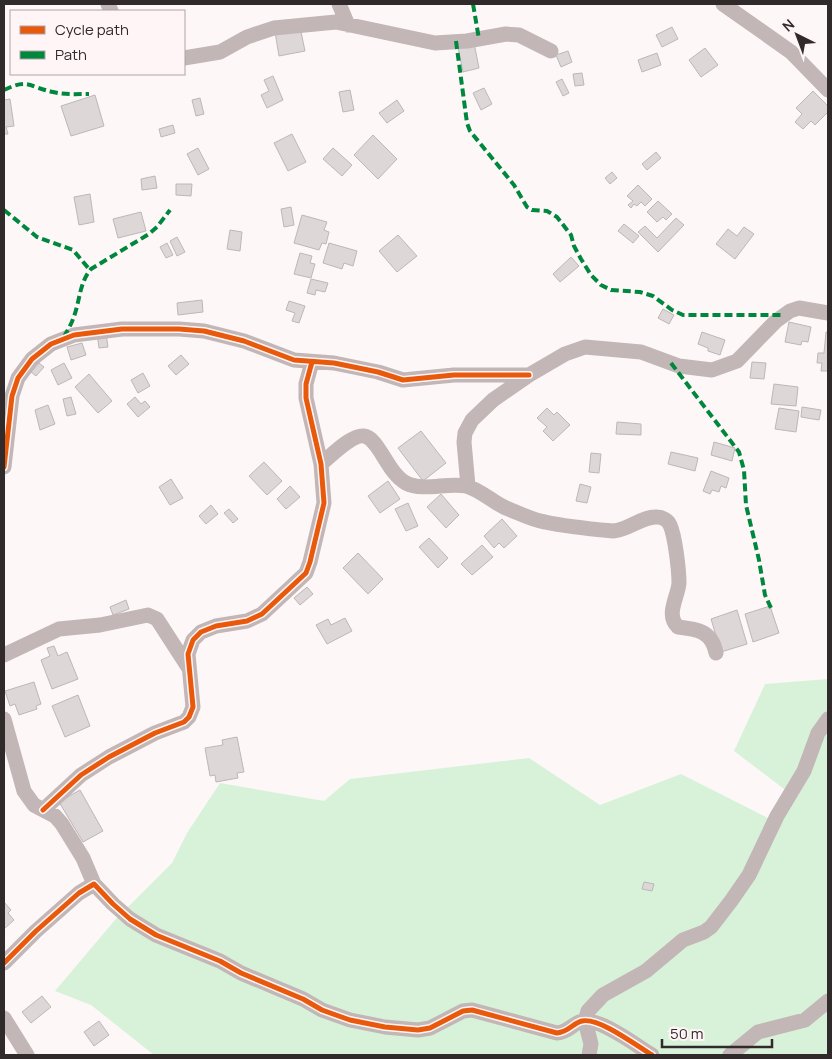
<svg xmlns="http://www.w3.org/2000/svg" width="832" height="1059" font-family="Manrope,sans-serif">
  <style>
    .green { fill: #d8f2d9 }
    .building { fill: #ddd7d8; stroke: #bcb7b8 }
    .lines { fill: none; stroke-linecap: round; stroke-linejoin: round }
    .street { stroke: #c2b6b7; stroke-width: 15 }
    .quiet { stroke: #00873e; stroke-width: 4; stroke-dasharray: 8 4; stroke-linecap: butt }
    .cycleway-casing { stroke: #fff5f6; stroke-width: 8 }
    .cycleway { stroke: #e8590c; stroke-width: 5 }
  </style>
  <rect width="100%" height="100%" fill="#fdf7f8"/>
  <path class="green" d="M828,679v376h-674l-63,-50 -36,-14 60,-71 57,-57 15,-30 33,-50 104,18 26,-22 179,-21 71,47 81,-31 89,45 18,-27 -54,-41 31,-67z"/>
  <path class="building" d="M300,27l5,24 -26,5 -4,-24z
    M672,27l6,12 -16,8 -6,-12z
    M474,43l5,25 -16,4 -5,-25z
    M705,48l13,17 -17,12 -12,-17z
    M568,51l4,11 -11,5 -5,-12z
    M657,53l4,12 -19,7 -4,-12z
    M582,73l2,12 -9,1 -2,-12z
    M273,76l10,24 -16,8 -6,-13 8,-4 -5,-11z
    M562,79l7,14 -6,3 -7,-14z
    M484,88l8,16 -11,6 -8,-17z
    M350,90l4,20 -11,2 -4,-20z
    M813,91l15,15v6l-13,13 -4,-4 -8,8 -8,-7 7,-8 -6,-6z
    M95,95l9,31 -33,10 -10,-30z
    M200,98l4,16 -8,2 -4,-16z
    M10,99l4,27 -8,1 2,7h-4v-34z
    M397,100l7,11 -17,12 -8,-10z
    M173,125l2,8 -14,4 -2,-8z
    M292,134l14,28 -18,9 -14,-28z
    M373,135l24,24 -19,20 -24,-24z
    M198,148l11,21 -11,6 -11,-21z
    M333,148l19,17 -10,11 -19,-17z
    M656,152l5,6 -14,12 -5,-6z
    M612,172l5,6 -7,6 -5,-6z
    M155,176l2,12 -15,2 -1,-11z
    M176,184h16l-1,12 -15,-1z
    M638,185l14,14 -7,7 -4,-4 -4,4 -3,-2 -3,4 -3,-3 5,-4 -6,-5z
    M90,194l4,28 -15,3 -5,-28z
    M658,201l14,13 -6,6 -3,-3 -6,5 -10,-10z
    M291,207l3,18 -10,2 -3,-18z
    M141,212l5,19 -28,7 -5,-19z
    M302,215l25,7 -3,8 5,2 -3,12 -4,-1 -3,7 -25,-7z
    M676,218l8,7 -26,27 -20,-20 7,-6 12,12z
    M624,224l15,12 -6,7 -15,-12z
    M744,227l10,7 -19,25 -19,-15 12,-15 9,7z
    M230,230l12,2 -2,19 -13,-2z
    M398,235l19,21 -20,16 -18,-21z
    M177,237l8,15 -8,4 -7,-15z
    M167,243l6,12 -7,3 -6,-11z
    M329,243l28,8 -4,15 -9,-3 -2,6 -19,-6z
    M300,253l12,3 -2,7 5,1 -4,14 -17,-4z
    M571,257l8,9 -19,16 -7,-8z
    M311,279l17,4 -3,9 -9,-2 -1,5 -8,-2z
    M202,300l1,12 -25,3 -1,-12z
    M289,301l16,5 -6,17 -7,-2 3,-8 -9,-3z
    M663,309l11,6 -5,9 -11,-6z
    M789,322l22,5 -3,15 -6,-1 -1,4 -16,-3z
    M702,332l23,8 -5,15 -12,-4v-3l-10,-4z
    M826,332h2v39h-7l1,-8h-5l1,-10h6z
    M106,333l2,14 -9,1 -2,-14z
    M82,343l4,12 -15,5 -4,-13z
    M181,355l8,9 -13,11 -8,-9z
    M752,362l14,1 -2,16 -14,-1z
    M39,363l5,4 -8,9 -5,-4z
    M64,363l8,15 -14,7 -7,-15z
    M143,373l7,13 -12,7 -7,-13z
    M89,374l23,27 -14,12 -23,-26z
    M774,384l24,3 -2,19 -25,-2z
    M71,397l5,17 -9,2 -4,-17z
    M135,397l6,7 4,-3 5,6 -12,10 -11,-13z
    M48,405l7,19 -15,6 -5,-20z
    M802,407l19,3 -2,10 -18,-3z
    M547,408l7,7 3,-3 13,13 -17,16 -10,-10 4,-4 -10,-9z
    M779,408l20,3 -3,21 -21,-3z
    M617,422l24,2v11l-25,-1z
    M421,431l25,32 -23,18 -25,-33z
    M714,442l21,6 -3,13 -21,-6z
    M671,452l27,6 -3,13 -27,-7z
    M591,453l10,1 -2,19 -10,-1z
    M264,462l18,19 -15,14 -18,-19z
    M711,471l18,7 -3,10 -5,-2 -2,6 -7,-2 -2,4 -7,-3z
    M171,479l12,19 -13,7 -11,-18z
    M388,481l12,18 -20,14 -12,-17z
    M580,484l11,3 -4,16 -11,-2z
    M290,486l10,11 -14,12 -9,-10z
    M441,494l18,21 -13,13 -19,-21z
    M408,503l10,23 -12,5 -11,-22z
    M211,505l7,9 -12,10 -7,-8z
    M229,509l9,10 -5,4 -9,-10z
    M502,519l15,17 -13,12 -5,-5 -5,5 -10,-12z
    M429,538l19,20 -10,10 -19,-21z
    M482,545l11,12 -21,18 -11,-11z
    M358,553l25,26 -15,15 -25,-26z
    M307,587l6,7 -13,11 -6,-7z
    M126,600l3,9 -16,6 -3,-8z
    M770,606l9,27 -26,9 -8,-28z
    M737,610l10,34 -26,8 -10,-33z
    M345,618l7,13 -25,13 -11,-19 12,-6 3,6z
    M54,646l4,10 9,-4 11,27 -26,10 -11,-29 9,-4 -3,-8z
    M34,682l7,22 -5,2 1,3 -18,6 -4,-11 -5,2 -5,-15z
    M78,695l12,31 -25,11 -13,-31z
    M237,737l7,35 -7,1 1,5 -22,4 -1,-7 -5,1 -5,-28 18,-3 -1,-5z
    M80,790l23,41 -20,11 -24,-40z
    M644,882l10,2 -2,7 -10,-2z
    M4,902l7,8 -3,3 6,7 -10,9z
    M42,996l9,11 -20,16 -9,-11z
    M99,1021l10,14 -15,11 -10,-14z"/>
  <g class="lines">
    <path class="street" d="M108,4l3,7
      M339,4l9,21
      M723,4l68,48 37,38
      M184,58l36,-6 27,-15 27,-9 62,-6 99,21 32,-2 39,-7 13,1 32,16
      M321,464c10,-8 31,-30 43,-28 15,2 23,37 42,47 18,9 41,-1 60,3 15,4 26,16 40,22 13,5 26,12 39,14 23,5 46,7 68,9 16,-1 29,-15 44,-14 5,0 11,3 13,8 5,11 9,45 9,58 -1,14 -14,32 -1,44 19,2 34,4 38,26
      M4,467l8,-71 6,-18 14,-19 19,-15 23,-9 48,-6h57l25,2 40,10 50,19 40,3 44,9 25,8 51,-5h75
      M468,486l-4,-44 1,-9 7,-13 21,-20 36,-25 36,-21 20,-7 56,5 38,14 33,4 25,-9 39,-40 14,-10 9,-3 29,5
      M4,655l55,-26 41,-4 48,-10 9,4 31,48
      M4,719l20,72 10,14 21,11 7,8 21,34 11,26
      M43,810l38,-35 28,-18 46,-24 29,-11 5,-5 4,-10 -5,-53 5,-14 8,-8 15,-6 31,-5 15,-7 44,-41 4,-11 14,-59 -3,-39 -15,-66v-14l6,-22
      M4,963l32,-32 43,-38 15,-9 19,20 17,15 26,16 64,26 21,12 62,26 19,11 28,10 35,7 33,3 12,-2 33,-17 9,-1 85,23c12,-1 16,-10 25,-12 17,-4 55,25 70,34
      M4,1018l23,37
      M589,1055l2,-11 -6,-23 3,-10 15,-16 43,-24 37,-31 21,-8 7,-5 20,-26 18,-26 28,-59 27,-45 14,-38 10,-14
      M730,1055l28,-23 47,-12 23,-19"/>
    <path class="quiet" d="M473,4l6,35
      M456,41l11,82 3,8 44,54 13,22 5,3 15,1 10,6 14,18 3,11 7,13 10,16 10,10 10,5 29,2 13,4 19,14 11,5h101
      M4,90c25,-12 25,-3 49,2 12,3 24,2 36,2
      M4,210l33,27 36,13 17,20
      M64,337c3,-6 7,-12 9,-18 7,-17 6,-36 18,-50l58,-35 8,-7 13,-17
      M671,363l68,89 5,18 2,35 13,55 6,35 6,13"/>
    <g class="cycleway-casing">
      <path id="cycleway" d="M4,467l8,-71 6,-18 14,-19 19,-15 23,-9 48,-6h57l25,2 40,10 50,19 40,3 44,9 25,8 51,-5h75
        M43,810l38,-35 28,-18 46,-24 29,-11 5,-5 4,-10 -5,-53 5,-14 8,-8 15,-6 31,-5 15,-7 44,-41 4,-11 14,-59 -3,-39 -15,-66v-14l6,-22
        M4,963l32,-32 43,-38 15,-9 19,20 17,15 26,16 64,26 21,12 62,26 19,11 28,10 35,7 33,3 12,-2 33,-17 9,-1 85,23c12,-1 16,-10 25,-12 17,-4 55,25 70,34"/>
    </g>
    <use href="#cycleway" class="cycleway"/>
  </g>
  <rect width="832" height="1059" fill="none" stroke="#312a2b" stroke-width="10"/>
  <rect x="10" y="10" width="175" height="65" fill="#fff5f6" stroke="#ada4a5"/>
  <rect x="20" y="26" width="25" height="8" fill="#e8590c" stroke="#ada4a5"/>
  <text x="55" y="35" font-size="15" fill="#312a2b">Cycle path</text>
  <rect x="20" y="51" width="25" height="8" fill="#00873e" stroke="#ada4a5"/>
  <text x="55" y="60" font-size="15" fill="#312a2b">Path</text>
  <g transform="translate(797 35) rotate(318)" stroke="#fff5f6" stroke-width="4" paint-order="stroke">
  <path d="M0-4L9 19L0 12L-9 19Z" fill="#312a2b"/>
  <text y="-8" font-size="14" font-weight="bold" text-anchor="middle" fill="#312a2b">N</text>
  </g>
  <path d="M662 1039v8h110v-8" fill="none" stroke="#312a2b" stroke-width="2.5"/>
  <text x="670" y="1039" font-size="15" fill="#312a2b" stroke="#fff5f6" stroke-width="4" paint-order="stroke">50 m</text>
</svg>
